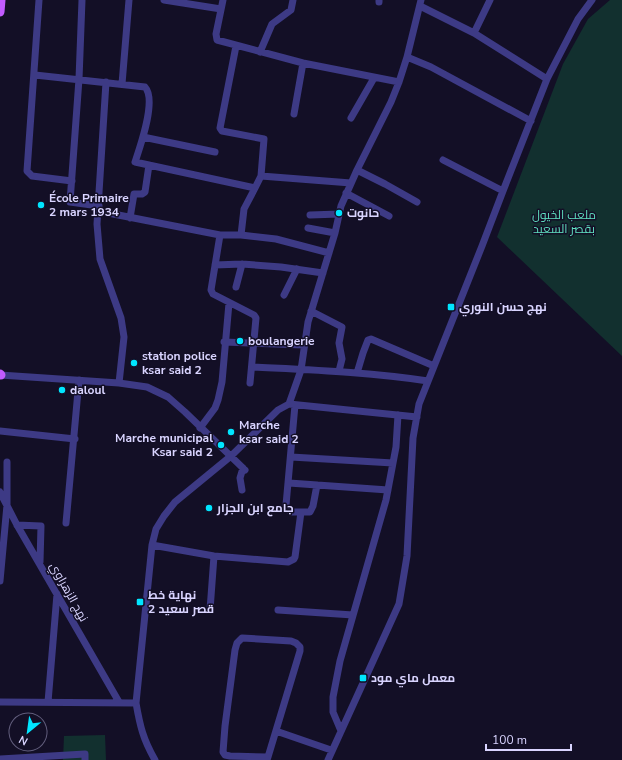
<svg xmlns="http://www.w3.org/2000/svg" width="622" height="760" font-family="'Nunito Sans',Cairo,sans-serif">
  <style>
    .green { fill: #12302f }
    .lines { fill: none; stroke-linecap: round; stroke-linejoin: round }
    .minor { stroke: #3d3a85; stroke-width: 7 }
    .major { stroke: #c25bff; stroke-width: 9 }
    .poi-dot { fill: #00e5ff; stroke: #130f26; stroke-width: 1.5 }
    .labels { text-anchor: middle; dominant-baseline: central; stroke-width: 3; stroke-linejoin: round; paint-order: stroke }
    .poi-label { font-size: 12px; font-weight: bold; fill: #d9d4ff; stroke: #130f26; text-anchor: start }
    .park-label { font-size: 12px; fill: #5fe0c0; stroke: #130f26 }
    .street-label { font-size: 12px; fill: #d9d4ff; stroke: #130f26 }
  </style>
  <rect width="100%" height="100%" fill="#130f26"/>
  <path class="green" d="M610,0h12v356l-125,-119 66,-173 25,-45z
    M105,735l1,25h-43l1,-24z"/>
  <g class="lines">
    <path class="minor" d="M39,0l-12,171 5,5 40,5
      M82,0l-3,79 -9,123 29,4
      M164,0l57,9
      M223,0l-7,34 1,6 86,23 96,19
      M379,2v-2
      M420,6l54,27 73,46
      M474,33l16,-33
      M260,52l12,-28 19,-14 2,-10
      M407,57l24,10 100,54
      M35,75l110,12c12,13 -5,60 -10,75l120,26 6,-12 3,-37 -42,-8 -2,-3 16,-82
      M106,82l-9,142 3,35 21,59 3,19 -5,46
      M122,84l7,-84
      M294,114l9,-51
      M351,118l23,-40
      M143,137l72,15
      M443,160l60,31
      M357,170l28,14 32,18
      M261,176l90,7
      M346,193l43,23
      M98,211l122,24h21l35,4 53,14
      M310,215l29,-1
      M130,218l4,-24h8l3,-2 4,-27
      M308,228l27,5
      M220,235l-9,55 2,4 41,21 2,3 -6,65
      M241,235l3,-26 11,-21
      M215,265l27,-1 39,3 42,6
      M236,287l6,-23
      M284,295l13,-26
      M311,311l31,16 -3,16 3,16 -3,12
      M224,342l80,3
      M252,367c59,3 117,5 176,14
      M357,373l6,-20 5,-13 3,-1 63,27
      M0,375l119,8 28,4 21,10 17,15 60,58
      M289,404l12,-34 7,-48 27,-89 6,-27 16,-36 34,-68 8,-20 8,-25 14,-57
      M295,405l-9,100 2,5 4,2h18l3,-6 4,-21
      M200,428l15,-20 3,-8 4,-18 7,-79
      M0,431l75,8
      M291,457l102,6
      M289,483l99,7
      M242,490l-2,-12 3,-10
      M0,492l17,33 102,177
      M66,523l13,-143
      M17,525l24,1 -1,36
      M152,545l62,11 74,6 6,-3 1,-2 6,-45
      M0,581l7,-76v-43
      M210,610l4,-54
      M278,610l75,5
      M0,702l136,1c4,23 7,36 19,57
      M48,702l9,-108
      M136,703l16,-158 4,-16 8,-13 11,-14 56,-46 47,-46 11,-6 128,13
      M276,731l55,19
      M341,731l-8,-19v-15l7,-36 46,-161 10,-53 2,-32
      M0,759l85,-5v6
      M267,760l1,-3 32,-106v-4l-4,-4 -5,-2 -49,-3 -5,5 -2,7 -10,76 -2,26 2,3 5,1 38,1
      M328,760l71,-156 8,-48 6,-118 6,-34 63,-158 21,-55 44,-112 31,-60 14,-19"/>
    <path class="major" d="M0,12l1,-12
      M0,374l1,1"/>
  </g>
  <g class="poi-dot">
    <circle cx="41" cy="205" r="4"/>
    <circle cx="339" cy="213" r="4"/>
    <rect x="447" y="303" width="8" height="8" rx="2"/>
    <circle cx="240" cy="341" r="4"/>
    <circle cx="134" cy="363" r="4"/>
    <circle cx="62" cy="390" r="4"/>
    <circle cx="231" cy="432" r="4"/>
    <circle cx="221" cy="445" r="4"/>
    <circle cx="209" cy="508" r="4"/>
    <rect x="136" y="598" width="8" height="8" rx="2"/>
    <rect x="359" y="674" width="8" height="8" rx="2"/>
  </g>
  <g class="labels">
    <g class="poi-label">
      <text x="49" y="198">École Primaire<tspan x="49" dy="14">2 mars 1934</tspan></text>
      <text x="347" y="213">حانوت</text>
      <text x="459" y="307">نهج حسن النوري</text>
      <text x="248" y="341">boulangerie</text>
      <text x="142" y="356">station police<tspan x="142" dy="14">ksar said 2</tspan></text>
      <text x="70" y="390">daloul</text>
      <text x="239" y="425">Marche<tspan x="239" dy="14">ksar said 2</tspan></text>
      <text x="213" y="438" text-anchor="end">Marche municipal<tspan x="213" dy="14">Ksar said 2</tspan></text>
      <text x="217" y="508">جامع ابن الجزار</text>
      <text x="148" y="595">نهاية خط<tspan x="148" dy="14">قصر سعيد 2</tspan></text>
      <text x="371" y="678">معمل ماي مود</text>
    </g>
    <g class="park-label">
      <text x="564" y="215">ملعب الخيول<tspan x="564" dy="14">بقصر السعيد</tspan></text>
    </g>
    <g class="street-label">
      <text transform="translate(69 592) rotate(61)">نهج الزهراوي</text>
    </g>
  </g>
  <g transform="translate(28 732) rotate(209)"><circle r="19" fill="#130f26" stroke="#625e7d"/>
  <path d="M0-3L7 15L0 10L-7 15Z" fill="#00e5ff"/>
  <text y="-6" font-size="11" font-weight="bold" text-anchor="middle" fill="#d9d4ff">N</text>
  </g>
  <path d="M486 744v6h85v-6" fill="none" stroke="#d9d4ff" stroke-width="2"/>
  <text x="492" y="744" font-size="12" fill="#d9d4ff" stroke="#130f26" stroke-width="3" paint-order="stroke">100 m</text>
</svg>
